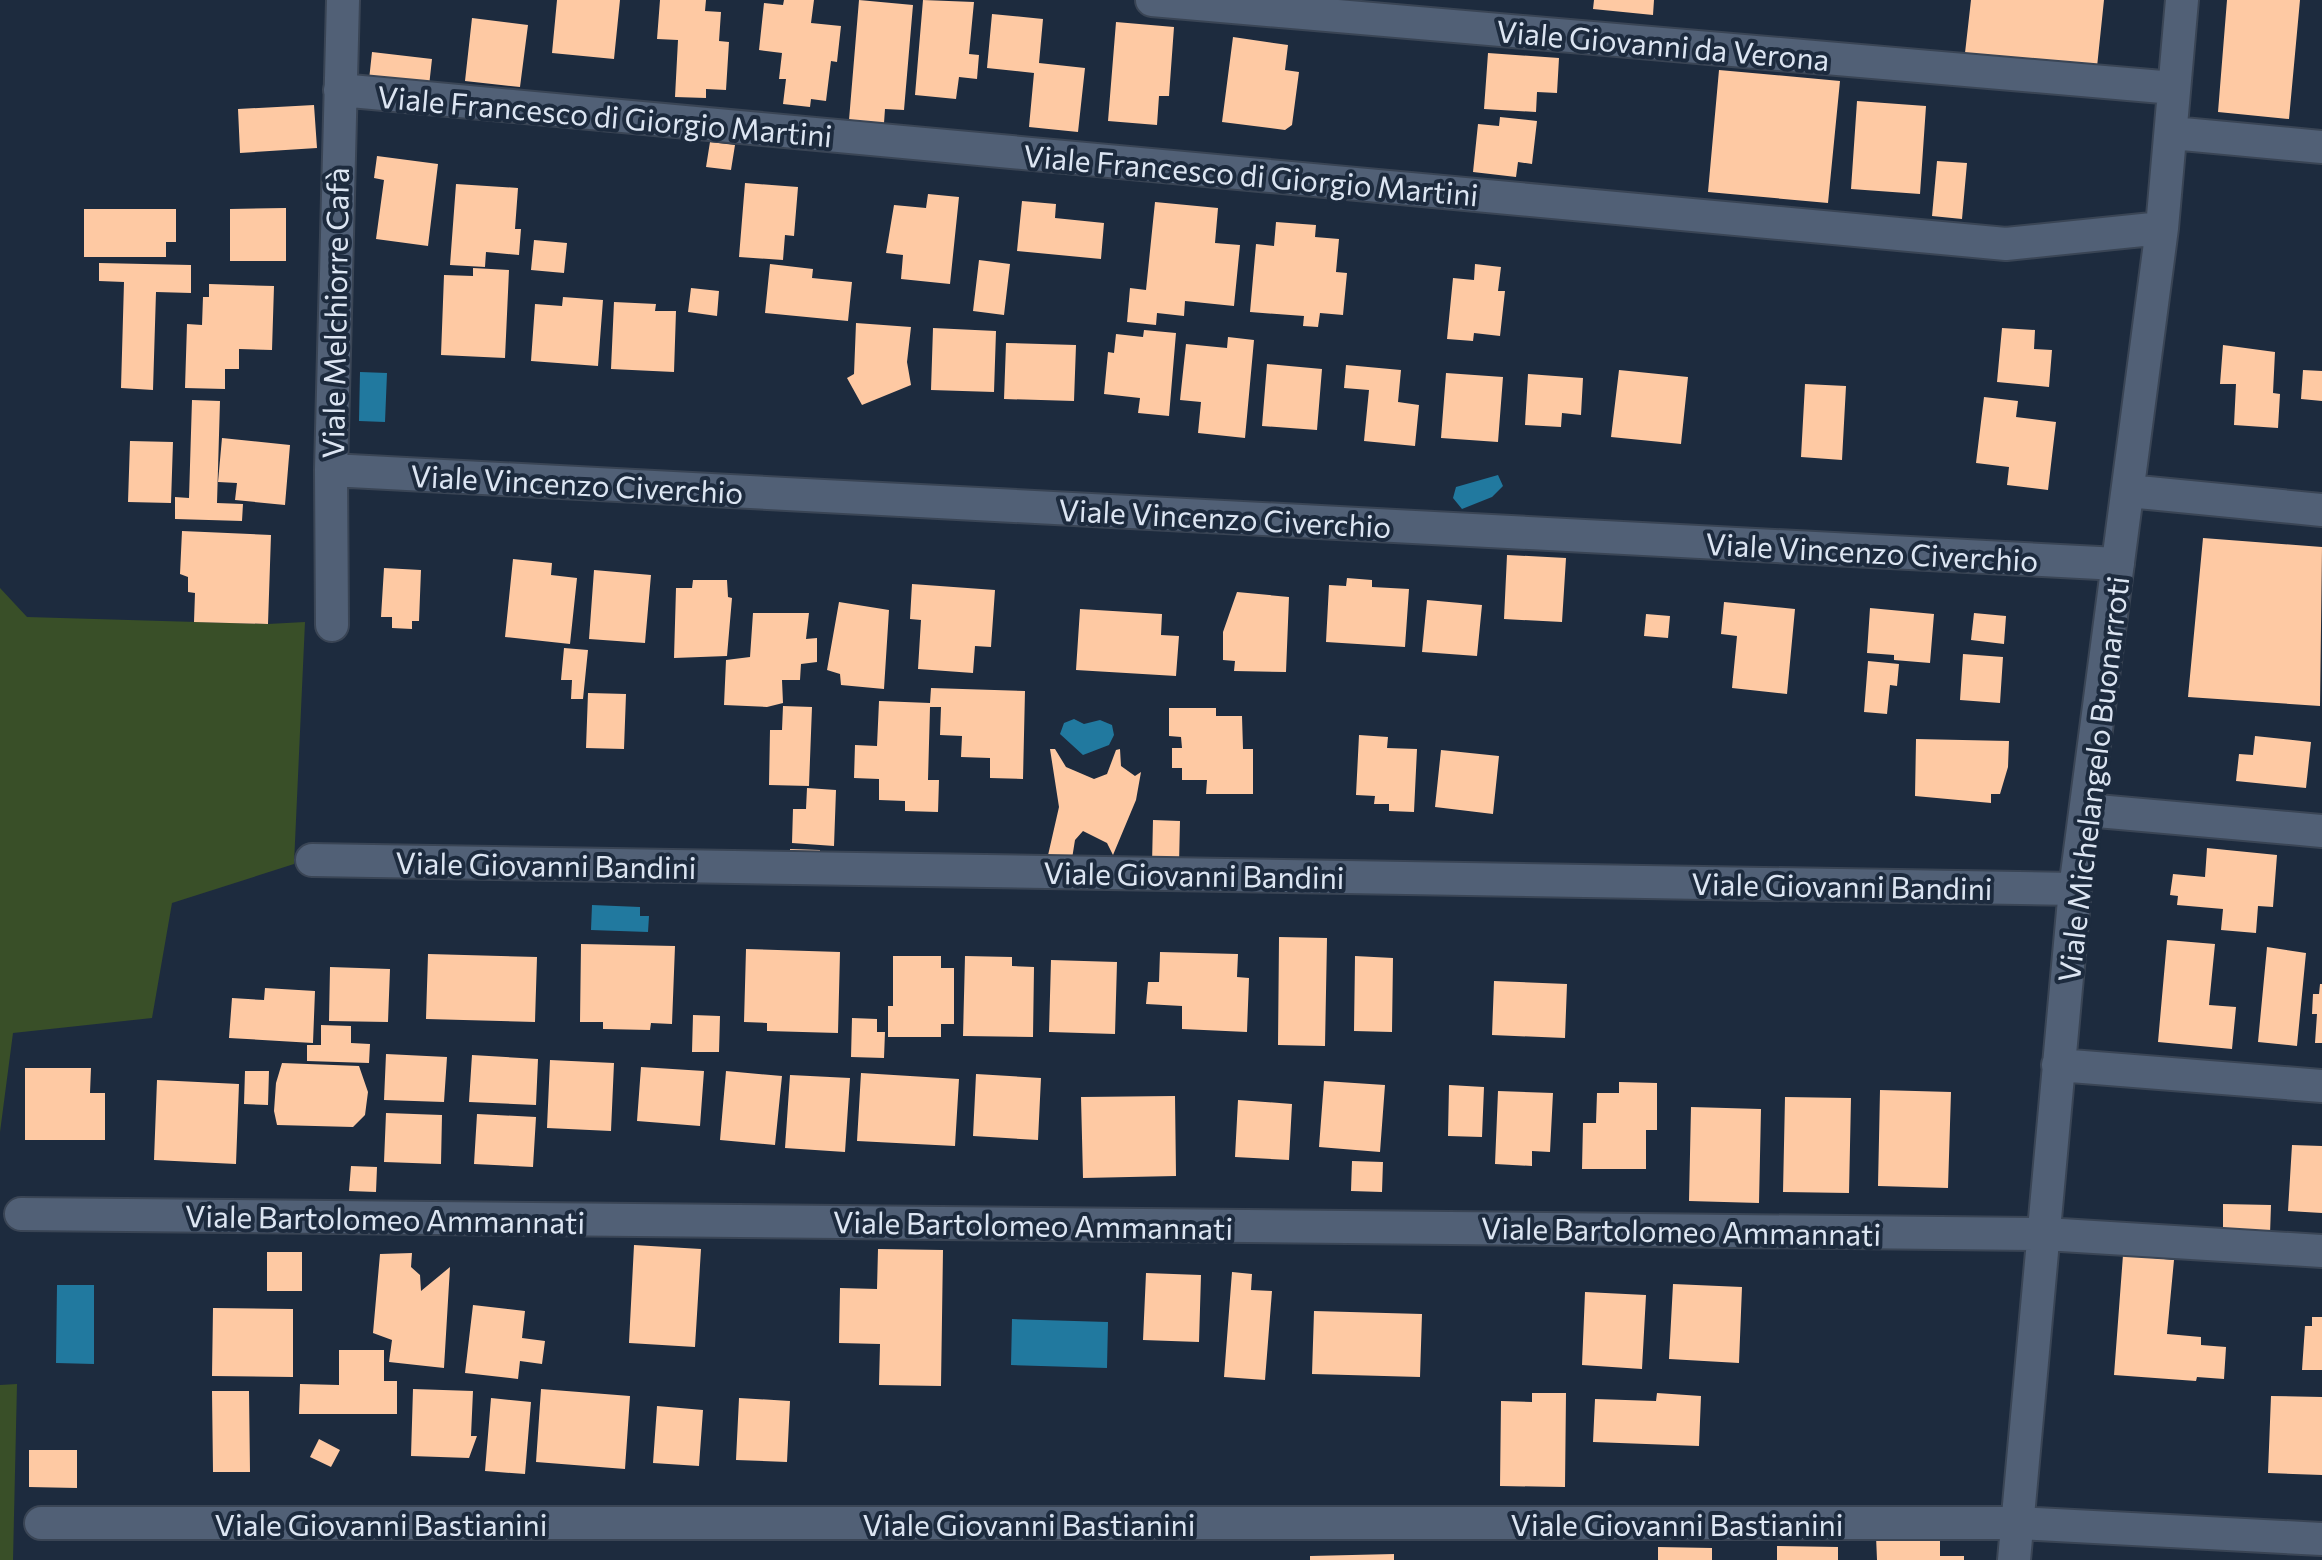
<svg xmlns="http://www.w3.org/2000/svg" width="2322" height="1560" font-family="Commissioner,sans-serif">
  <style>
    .green { fill: #394f28 }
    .water { fill: #21799f }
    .building { fill: #fec9a3 }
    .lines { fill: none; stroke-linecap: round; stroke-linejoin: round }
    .street-casing { stroke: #3a4555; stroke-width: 36 }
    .street { stroke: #516076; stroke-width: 32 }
    .labels { text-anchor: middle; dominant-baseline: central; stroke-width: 8; stroke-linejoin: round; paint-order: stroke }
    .street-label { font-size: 30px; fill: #dce5f2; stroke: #1d2b3e }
  </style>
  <rect width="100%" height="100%" fill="#1d2b3e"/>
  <path class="green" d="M0,588l27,29 241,7 37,-2 -11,242 -122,39 -20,115 -139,15 -13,99z
    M17,1384l-4,176h-13v-175z"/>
  <path class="water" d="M360,372l27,1 -2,49 -26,-1z
    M1498,475l5,11 -11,11 -30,12 -9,-11 3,-11z
    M1074,719l10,5 16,-4 12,5 2,10 -5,10 -26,10 -23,-21 4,-11z
    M592,905l48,2v9h9l-1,16 -57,-2z
    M57,1285h37v79l-38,-1z
    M1012,1319l96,3 -1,46 -96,-3z"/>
  <path class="building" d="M557,0h63l-6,59 -62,-6z
    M660,0h46l-1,11 16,1 -2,29 10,1 -3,48 -20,-1v9l-31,-1 3,-57 -21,-1z
    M784,0h30l-3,23 30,3 -4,36 -6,-1 -5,40 -15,-2 -1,8 -27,-3 3,-25h-7l3,-26 -23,-3 5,-47 19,2z
    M859,0l54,5 -9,105 -19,-1 -1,14 -35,-3z
    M923,0l51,2 -5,52 10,1 -2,24 -18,-2 -3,22 -41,-4z
    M1594,0h60l-1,15 -60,-6z
    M1971,0h133l-7,67 -132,-14z
    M2227,0h73l-11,119 -71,-7z
    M992,14l51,5 -4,44 46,5 -7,64 -49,-5 5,-54 -47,-5z
    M472,18l56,7 -8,62 -55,-6z
    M1116,22l58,5 -5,69h-10l-2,29 -49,-4z
    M1233,37l55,8 -3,25 14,2 -7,53 -7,5 -63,-8z
    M372,52l60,7 -3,27 -60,-6z
    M1488,53l71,5 -2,35 -20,-1 -1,20 -52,-3z
    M1719,70l121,11 -12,122 -120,-11z
    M1857,101l69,5 -6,88 -69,-5z
    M314,105l3,43 -77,5 -2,-44z
    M1500,117l37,4 -5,43 -14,-2 -2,15 -43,-5 5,-48 21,2z
    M710,142l25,3 -4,25 -25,-3z
    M377,156l61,8 -10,82 -52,-7 8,-59 -10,-2z
    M1937,161l30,2 -5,56 -30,-3z
    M745,183l53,4 -4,49 -9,-1 -2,25 -44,-3z
    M456,184l62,4 -3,41h6l-2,26 -33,-3 -1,15 -35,-2z
    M928,194l31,3 -9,87 -49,-5 2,-24 -17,-2 8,-48 32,3z
    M1022,201l34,3 -1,14 49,5 -3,36 -84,-8z
    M1155,202l63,6 -3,35 25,2 -6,61 -49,-5 -1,15 -27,-3 -1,12 -29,-3 3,-34 16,2z
    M286,208v53h-56v-52z
    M84,209h92v33h-10v15h-82z
    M1276,222l40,3 -1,12 24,2 -3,33 11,1 -4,42 -23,-2 -2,14 -15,-1 1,-10 -54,-4 6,-68 18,2z
    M534,240l33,3 -3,30 -33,-3z
    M979,260l31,4 -6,51 -31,-4z
    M99,263l92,2v28l-35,-1 -3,98 -32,-2 3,-106 -25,-1z
    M770,264l43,5 -1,9 40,4 -4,39 -83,-8z
    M1475,264l26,3 -3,24h7l-5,45 -26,-3 -1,8 -26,-2 6,-61 21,2z
    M473,268l36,2 -4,88 -64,-3 3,-80 29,1z
    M209,284l65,2 -2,64 -33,-1v20h-14v20l-40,-1 2,-64 15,1 1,-28h6z
    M691,288l28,3 -2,25 -29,-4z
    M563,297l40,3 -5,66 -67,-5 4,-57 27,2z
    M614,302l42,2 -1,7h21l-2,61 -63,-3z
    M856,323l55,4 -4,35 4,23 -49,20 -15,-27 7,-4z
    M933,328l63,3 -2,61 -63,-2z
    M2002,328l33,2 -1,19 18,1 -3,37 -52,-5z
    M1144,330l32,3 -7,83 -31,-3 2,-15 -36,-4 4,-42 6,1 2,-19 27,3z
    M1228,337l26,3 -9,98 -47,-5 3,-31 -21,-2 6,-56 41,4z
    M1006,343l70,2 -2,56 -70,-2z
    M2223,345l52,7 -2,41 7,1 -2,34 -44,-3 2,-41h-16z
    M1267,364l55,5 -5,61 -55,-4z
    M1346,365l55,5 -3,32 21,3 -4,41 -51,-5 5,-51 -25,-2z
    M1619,370l69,7 -7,67 -70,-7z
    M2303,370l19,1v30l-21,-2z
    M1446,373l57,4 -5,65 -57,-4z
    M1528,374l55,4 -2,37 -19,-2 -1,14 -36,-2z
    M1805,384l41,2 -4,74 -41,-3z
    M1984,397l34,4 -2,16 40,5 -8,68 -41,-5 2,-18 -33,-4z
    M192,400l28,1 -3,102 26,1 -1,17 -67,-2v-22l14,1z
    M222,438l68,7 -5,60 -50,-5 2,-17 -19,-1z
    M130,441l43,1 -2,61 -43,-1z
    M182,531l89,4 -3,89 -74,-2 1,-29 -7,-1v-15l-8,-3z
    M2203,538l119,9 -2,159 -132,-9z
    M1507,555l59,3 -4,64 -58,-3z
    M513,559l39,4 -1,12 26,3 -7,66 -65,-7z
    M384,568l37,2 -2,51h-7v8l-20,-1v-11h-11z
    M594,570l57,5 -6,68 -56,-4z
    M1347,578l25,2v7l37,2 -4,58 -79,-5 3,-57 17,1z
    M693,580h34l1,17 4,1 -5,58 -53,2 2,-70h16z
    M912,584l83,6 -4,57 -16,-1 -2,27 -55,-4 3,-49 -11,-1z
    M1237,592l52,5 -3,75 -52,-1 1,-10 -12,-1v-28z
    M1427,600l55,5 -5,51 -55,-4z
    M839,602l50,8 -5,79 -43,-4 -1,-11 -13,-4z
    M1724,602l71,7 -8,85 -55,-6 5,-52 -16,-2z
    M1870,608l64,6 -4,49 -36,-3v-5l-27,-2z
    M1080,609l82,5 -1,21 18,1 -3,40 -100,-6z
    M753,613h56l-3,26 11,-1v24l-16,2 -1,16h-18l1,23 -16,4 -43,-2 2,-45 24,-3z
    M1974,613l32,3 -2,28 -33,-4z
    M1646,614l24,2 -2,22 -24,-2z
    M564,648l24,2 -5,49h-12l1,-19h-11z
    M1963,654l40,3 -3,46 -40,-3z
    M1868,661l31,3 -2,22 -7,-1 -3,29 -23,-2z
    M931,688l94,3 -2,88 -33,-1v-20l-29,-1 1,-21 -22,-1 1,-28h-11l-2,73h11l-1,32 -33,-1v-10l-26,-1v-21l-25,-1 1,-33 22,1 2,-45 51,2z
    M588,693l38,1 -2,55 -38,-1z
    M783,706l29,1 -3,79 -40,-1 1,-55h12z
    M1169,708h47v8h26l1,33h10v45h-47l1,-14h-25v-12h-10v-20h10l-1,-11 -12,-1z
    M1359,735l29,2 -1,11 30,1 -3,63 -25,-1v-7h-15l1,-8 -19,-1z
    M2255,736l56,6 -5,46 -70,-7 3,-27 14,1z
    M1916,739l93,2 -1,26 -8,27h-9v9l-76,-7z
    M1050,749h5l11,18 28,12 13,-5 9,-24 4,-1 1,17 14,10 6,-4 -5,28 -23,55 -6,-12 -24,-12 -8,9 -4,25 -25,-1 13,-57z
    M1441,750l58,6 -6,58 -58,-7z
    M807,788l29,2 -2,56 -42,-3 1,-34h13z
    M1153,820l27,1 -1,43h-27z
    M2207,848l70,7 -4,52 -15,-1 -2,27 -35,-3 2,-21 -46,-4 1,-9 -8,-1 3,-21 32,3z
    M790,849l30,1v12l-30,-1z
    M1279,937l48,1 -2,108 -47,-1z
    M2167,940l48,4 -6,61 27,2 -4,42 -74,-7z
    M581,944l94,2 -3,78 -21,-1 -1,7 -47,-1v-7h-23z
    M2267,947l39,6 -9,93 -39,-4z
    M746,949l94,3 -2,81 -71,-2v-8l-23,-1z
    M1160,952l78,2 -1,23 12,1 -2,54 -65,-3v-23l-36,-2 2,-22h11z
    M428,954l109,3 -2,65 -109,-3z
    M893,956h48v12h13v56h-13v13h-53v-31h5z
    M965,956l47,1v9l22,1 -1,70 -70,-1z
    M1355,956l38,2 -1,74 -38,-1z
    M1051,960l66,2 -2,72 -66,-2z
    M330,967l60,2 -2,53 -59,-1z
    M1494,981l73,3 -2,54 -73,-3z
    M2320,984h2v59h-7l2,-29h-5l1,-20h6z
    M265,988l50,3 -2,52 -84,-5 3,-40 32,2z
    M693,1015l27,1 -1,36h-27z
    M852,1018l25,1v13h8l-1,26 -33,-1z
    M321,1025l30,1v17l19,1 -1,19 -62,-2v-16h14z
    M386,1054l61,3 -3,45 -60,-2z
    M472,1055l66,4 -2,46 -67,-3z
    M550,1060l64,3 -3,68 -64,-3z
    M282,1063l77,3 9,26 -3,23 -12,12 -76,-2 -3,-14 2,-28z
    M641,1067l63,4 -4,55 -63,-5z
    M25,1068h66l-1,25h15v47h-80z
    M245,1071h24l-1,34 -24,-1z
    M726,1071l56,5 -7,69 -55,-5z
    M861,1073l98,6 -4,67 -98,-5z
    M976,1074l65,4 -3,62 -65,-4z
    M790,1075l60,3 -5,74 -60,-4z
    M157,1080l82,4 -3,80 -82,-4z
    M1324,1081l61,4 -5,67 -61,-5z
    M1619,1082l38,1v47h-11v39h-64l1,-46h13l1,-30h22z
    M1449,1085l35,2 -2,50 -34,-1z
    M1880,1090l71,2 -3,96 -70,-2z
    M1498,1091l55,2 -3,59 -18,-1v15l-37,-2z
    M1175,1096l1,80 -93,2 -2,-81z
    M1785,1097l66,1 -2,95 -66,-1z
    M1238,1100l54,4 -3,56 -54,-3z
    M1691,1107l70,2 -2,94 -70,-2z
    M386,1113l56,2 -1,49 -57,-2z
    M477,1114l59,3 -3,50 -59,-3z
    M2292,1145l30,1v67l-34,-2z
    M1352,1161l31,1 -1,30 -31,-1z
    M351,1166l26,1 -1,25 -27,-1z
    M2223,1204l48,1 -1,29 -47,-1z
    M634,1245l67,4 -6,98 -66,-4z
    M878,1249l65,1 -2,136 -62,-1 1,-41 -41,-1 1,-55 37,1z
    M267,1252h35v39h-35z
    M412,1253l-1,14 9,8 1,16 29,-24 -6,101 -55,-6 3,-22 -19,-7 7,-79z
    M2123,1255l51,5 -7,74 34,3v8l25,2 -2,32 -27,-2 -1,4 -82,-6z
    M1232,1272l20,2 -1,16 21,1 -7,89 -41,-3z
    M1146,1273l55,2 -2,67 -56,-2z
    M1673,1284l69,3 -3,76 -70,-4z
    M1585,1292l61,3 -4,74 -60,-4z
    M473,1305l52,6 -3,27 23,3 -3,23 -22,-3 -2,18 -53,-6z
    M213,1308l80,1v68l-81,-1z
    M1314,1311l108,3 -2,63 -108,-3z
    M2312,1317h10v53h-20l3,-44h7z
    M339,1350h45v31h13v33h-98l1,-30 39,1z
    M413,1389l60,2 -2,45h6l-8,22 -58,-2z
    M541,1389l89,7 -5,73 -89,-7z
    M212,1391h37l1,81h-37z
    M1532,1393h34l-1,94 -65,-1 1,-85 31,1z
    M1657,1393l44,3 -2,50 -106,-4 2,-43 61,2z
    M2271,1396l51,1v78l-54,-2z
    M491,1398l40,4 -6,72 -40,-3z
    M739,1398l51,3 -3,61 -51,-2z
    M657,1406l46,4 -4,56 -46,-3z
    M319,1439l21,11 -9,17 -21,-10z
    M29,1450h48v38l-48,-1z
    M1876,1536h64v20h24v4h-87z
    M1777,1546l61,1v13h-61z
    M1658,1547l54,1v12h-54z
    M1394,1554v6h-84v-4z"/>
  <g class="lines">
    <g class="street-casing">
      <path id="street" d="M1152,0l1022,88
        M340,90l1666,154 156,-16
        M2172,133l150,14
        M331,470l1787,94
        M2128,491l194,19
        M332,625l-1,-155 12,-470
        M2086,810l236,21
        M312,860l1763,29
        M2058,1065l264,21
        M21,1214l2024,20 277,17
        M41,1523h1977l304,16
        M2014,1560l61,-671 87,-661 20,-228"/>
    </g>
    <use href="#street" class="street"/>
  </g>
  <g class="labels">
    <g class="street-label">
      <text transform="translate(1663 44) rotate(5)">Viale Giovanni da Verona</text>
      <text transform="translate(605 115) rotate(5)">Viale Francesco di Giorgio Martini</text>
      <text transform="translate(1251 174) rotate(5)">Viale Francesco di Giorgio Martini</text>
      <text transform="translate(334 313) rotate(-89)">Viale Melchiorre Cafà</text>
      <text transform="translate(577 483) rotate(3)">Viale Vincenzo Civerchio</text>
      <text transform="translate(1225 517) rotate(3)">Viale Vincenzo Civerchio</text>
      <text transform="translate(1872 551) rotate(3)">Viale Vincenzo Civerchio</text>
      <text transform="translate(2092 779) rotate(-83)">Viale Michelangelo Buonarroti</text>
      <text transform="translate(546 864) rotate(1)">Viale Giovanni Bandini</text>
      <text transform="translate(1194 874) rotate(1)">Viale Giovanni Bandini</text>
      <text transform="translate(1842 885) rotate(1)">Viale Giovanni Bandini</text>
      <text transform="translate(385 1218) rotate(1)">Viale Bartolomeo Ammannati</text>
      <text transform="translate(1033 1224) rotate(1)">Viale Bartolomeo Ammannati</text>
      <text transform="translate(1681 1230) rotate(1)">Viale Bartolomeo Ammannati</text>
      <text x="381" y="1523">Viale Giovanni Bastianini</text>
      <text x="1029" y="1523">Viale Giovanni Bastianini</text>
      <text x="1677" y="1523">Viale Giovanni Bastianini</text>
    </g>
  </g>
</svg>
